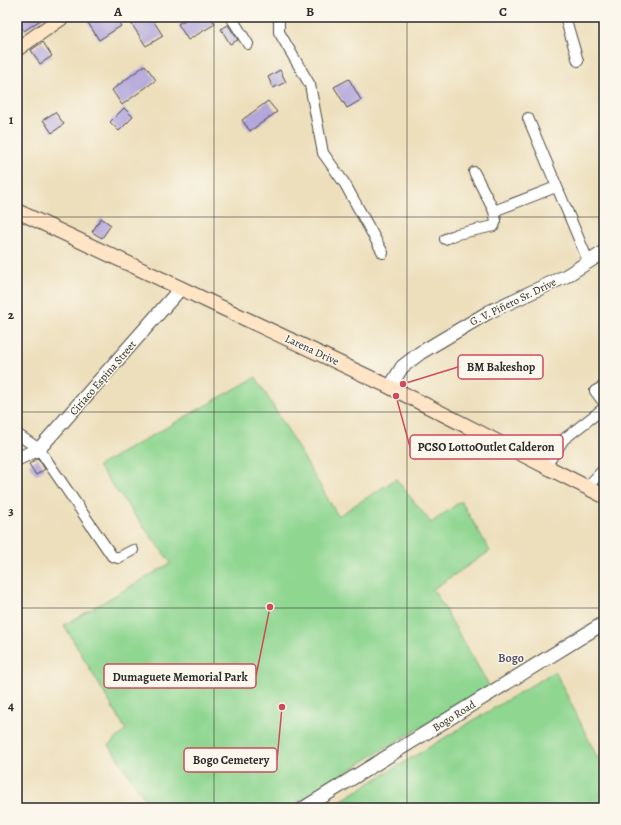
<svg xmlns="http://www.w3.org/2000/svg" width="621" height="825" font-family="Alegreya,serif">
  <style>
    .green { fill: #8fd691; stroke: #5d805e }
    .building { fill: #b2a6da }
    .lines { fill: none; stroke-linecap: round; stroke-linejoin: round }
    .minor-casing { stroke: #484641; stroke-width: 12 }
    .tertiary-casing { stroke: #484641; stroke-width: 15 }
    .secondary-casing { stroke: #484641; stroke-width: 16 }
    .minor { stroke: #fff; stroke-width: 10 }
    .tertiary { stroke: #fff; stroke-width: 13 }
    .secondary { stroke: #ffe4c6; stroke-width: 14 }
    .grid { fill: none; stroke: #2b2b2b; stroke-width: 1; stroke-opacity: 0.55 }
    .labels { text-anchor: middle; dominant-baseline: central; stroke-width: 3; stroke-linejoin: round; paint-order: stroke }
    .street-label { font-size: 11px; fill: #2b2b2b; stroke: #fbf7ec }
    .neighbourhood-label { font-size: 12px; font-weight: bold; fill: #5a5668; stroke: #fbf7ec }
    .leader { fill: none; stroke: #d1495b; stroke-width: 1.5 }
    .callout-dot { fill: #d1495b; stroke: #fbf7ec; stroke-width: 1.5 }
    .callout { fill: #fbf7ec; stroke: #d1495b; stroke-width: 1.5 }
    .callout-label { font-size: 12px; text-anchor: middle; font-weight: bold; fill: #2b2b2b }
    .neatline { fill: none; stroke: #2b2b2b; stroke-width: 1.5 }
    .grid-label { font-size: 13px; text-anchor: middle; font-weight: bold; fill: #2b2b2b }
  </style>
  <rect width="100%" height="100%" fill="#fbf7ec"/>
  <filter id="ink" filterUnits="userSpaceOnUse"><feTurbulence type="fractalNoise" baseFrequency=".025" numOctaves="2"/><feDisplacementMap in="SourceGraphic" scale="8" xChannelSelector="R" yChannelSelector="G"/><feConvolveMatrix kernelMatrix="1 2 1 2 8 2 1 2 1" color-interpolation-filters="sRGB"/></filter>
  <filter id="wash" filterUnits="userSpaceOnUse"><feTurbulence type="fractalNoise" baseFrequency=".012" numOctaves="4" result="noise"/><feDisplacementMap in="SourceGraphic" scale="16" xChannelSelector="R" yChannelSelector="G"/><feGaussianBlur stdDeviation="0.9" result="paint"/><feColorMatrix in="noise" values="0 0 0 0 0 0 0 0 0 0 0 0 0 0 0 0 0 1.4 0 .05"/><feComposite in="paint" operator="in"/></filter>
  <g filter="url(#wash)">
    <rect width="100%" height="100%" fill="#eddfbc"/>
    <path class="green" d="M256,377l82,139 58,-37 35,44 30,-22 29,50 -57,38 57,98 -113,66 -87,55h-139l-42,-63 17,-15 -62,-105 107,-62 -73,-97z
      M555,671l49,100v37h-270l-2,-2z"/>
    <g id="blocks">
      <path class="building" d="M17,17h28l-21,14 -7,-9z
        M92,17h24l5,9 -22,14 -12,-19z
        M134,17h17l12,19 -17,10 -17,-26z
        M190,17h21l4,7 -27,16 -10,-16z
        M228,25l10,15 -8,4 -9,-15z
        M43,42l9,14 -12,8 -9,-14z
        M145,65l11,15 -34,25 -10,-15z
        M280,70l6,12 -13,6 -5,-11z
        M349,79l12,21 -14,8 -13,-21z
        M268,101l9,11 -27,19 -8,-11z
        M124,108l9,9 -14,14 -9,-9z
        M55,112l9,12 -12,9 -9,-13z
        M101,218l10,7 -9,13 -10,-6z
        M38,458l7,11 -9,6 -7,-11z"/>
    </g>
  </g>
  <g filter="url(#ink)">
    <use href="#blocks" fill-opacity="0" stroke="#484641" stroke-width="1"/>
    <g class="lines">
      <g class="minor-casing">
        <path id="minor" d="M231,17l17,27
          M279,17v15l31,53 13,68 22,31 38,69
          M565,17l13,44
          M528,118l61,145
          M474,172l20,39
          M445,239l12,-5 37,-8 2,-5 -2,-10 62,-24
          M604,386l-9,5 9,12
          M17,434l22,15 73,107 6,2 15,-8
          M546,466l18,-27 40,-31
          M587,487l17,-18"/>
      </g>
      <g class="tertiary-casing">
        <path id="tertiary" d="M390,387l12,-20 18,-14 69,-41 77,-36 38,-24
          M17,459l22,-10 142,-161
          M304,808l300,-185"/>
      </g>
      <g class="secondary-casing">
        <path id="secondary" d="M17,49l46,-32
          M17,211l373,176 214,109"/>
      </g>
      <use href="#minor" class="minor"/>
      <use href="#tertiary" class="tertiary"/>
      <use href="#secondary" class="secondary"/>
    </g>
  </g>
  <path class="grid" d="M214,17v791M407,17v791M17,217h587M17,412h587M17,608h587"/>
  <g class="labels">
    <g class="street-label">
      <text transform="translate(513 302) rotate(-26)">G. V. Piñero Sr. Drive</text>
      <text transform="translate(312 350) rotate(25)">Larena Drive</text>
      <text transform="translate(103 378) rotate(-49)">Ciriaco Espina Street</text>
      <text transform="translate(454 716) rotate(-32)">Bogo Road</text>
    </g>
    <g class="neighbourhood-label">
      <text x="511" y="658">Bogo</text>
    </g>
  </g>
  <path class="leader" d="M403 384L458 367M396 396L410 447M270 607L256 676M282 707L277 760"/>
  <g class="callout-dot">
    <circle cx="403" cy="384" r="4"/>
    <circle cx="396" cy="396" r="4"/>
    <circle cx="270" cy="607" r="4"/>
    <circle cx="282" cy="707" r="4"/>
  </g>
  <g class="callout">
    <rect x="458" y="355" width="85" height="24" rx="4"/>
    <rect x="410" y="435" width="153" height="24" rx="4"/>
    <rect x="104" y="664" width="152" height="24" rx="4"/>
    <rect x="184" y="748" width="93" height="24" rx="4"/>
  </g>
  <g class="callout-label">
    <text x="501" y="371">BM Bakeshop</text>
    <text x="486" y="451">PCSO LottoOutlet Calderon</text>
    <text x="180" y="681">Dumaguete Memorial Park</text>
    <text x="231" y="764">Bogo Cemetery</text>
  </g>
  <rect width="621" height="825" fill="none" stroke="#fbf7ec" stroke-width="44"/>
  <rect x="22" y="22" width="577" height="781" class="neatline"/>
  <g class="grid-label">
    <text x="118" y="16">A</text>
    <text x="310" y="16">B</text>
    <text x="503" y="16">C</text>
    <text x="11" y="124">1</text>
    <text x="11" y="319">2</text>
    <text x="11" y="515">3</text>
    <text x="11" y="710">4</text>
  </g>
</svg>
